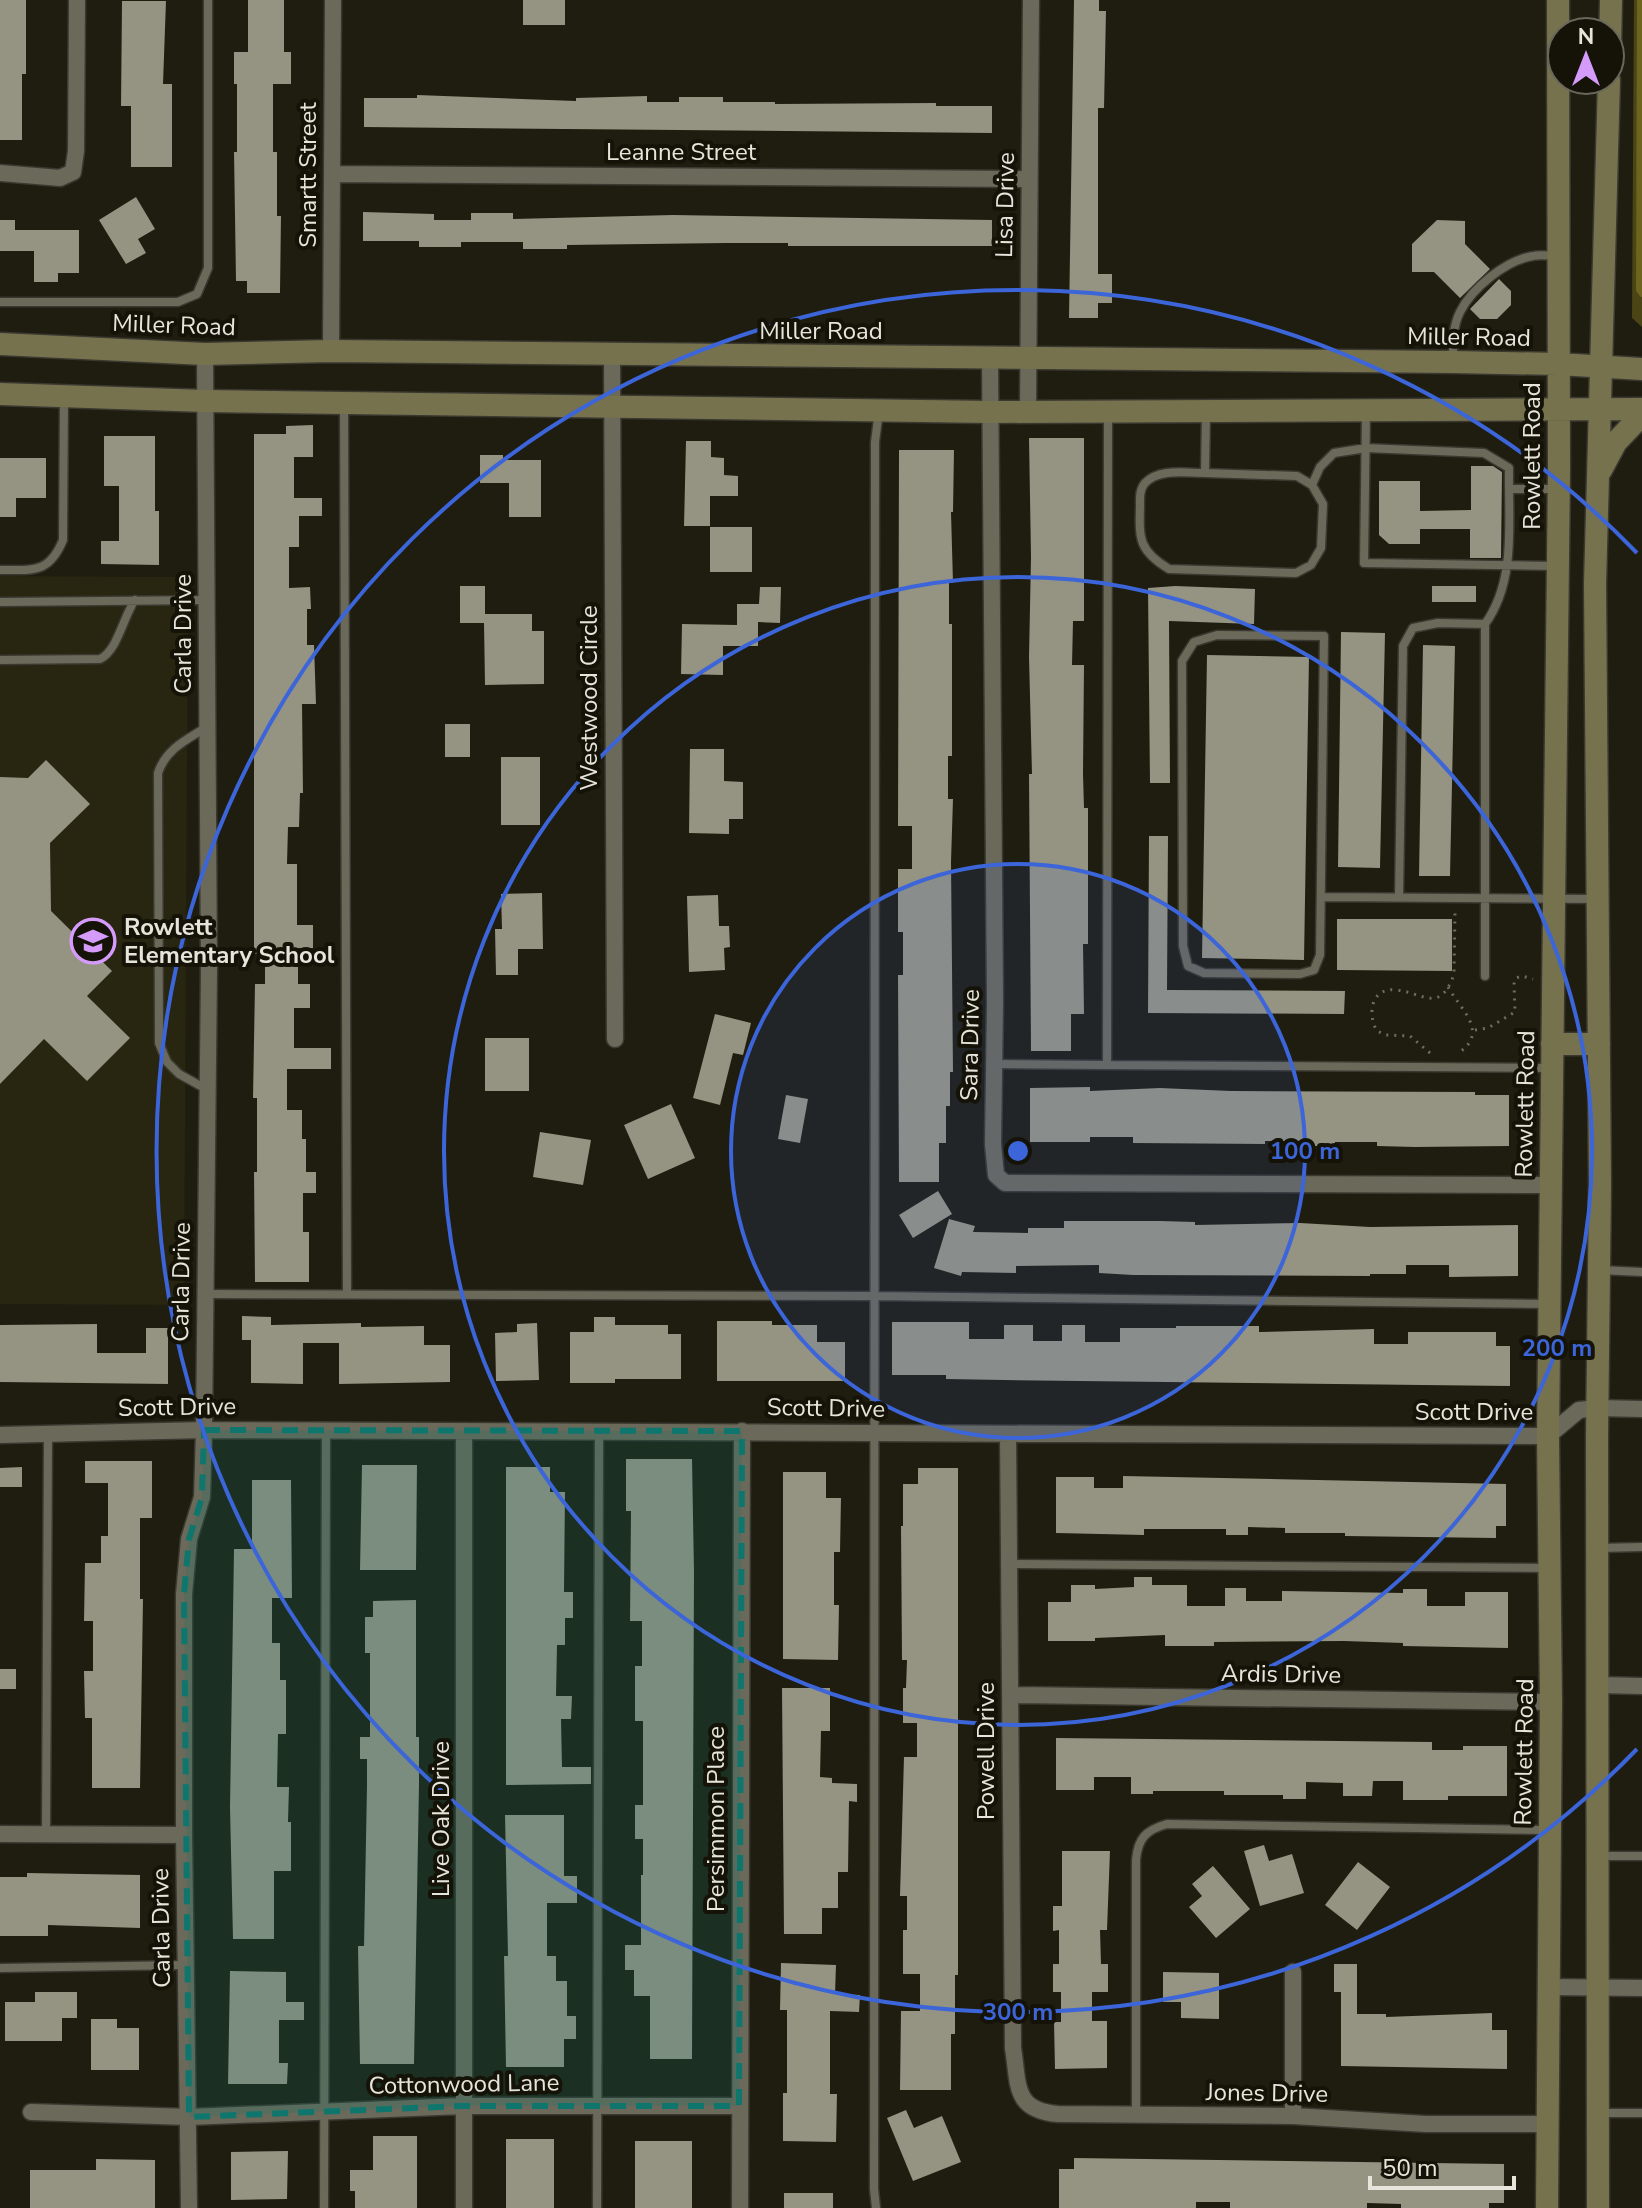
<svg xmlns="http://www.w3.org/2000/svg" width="1642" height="2208" font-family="'Nunito Sans',sans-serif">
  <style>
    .built { fill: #282510 }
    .forest { fill: #4b4516 }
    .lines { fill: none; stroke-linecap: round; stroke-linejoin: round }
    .stream { stroke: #6d6420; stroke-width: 6 }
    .building { fill: #959382 }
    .lane-casing { stroke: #3a3830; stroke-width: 11 }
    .street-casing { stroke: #3a3830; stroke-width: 19 }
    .secondary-casing { stroke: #3a3830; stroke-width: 25 }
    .path { stroke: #6e6d61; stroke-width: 3; stroke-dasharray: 2 6; stroke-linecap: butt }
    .lane { stroke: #6b6959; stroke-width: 8 }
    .street { stroke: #6b6959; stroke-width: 16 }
    .secondary { stroke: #77724e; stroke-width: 22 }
    .marked { fill: #0f766e; fill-opacity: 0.2; stroke: #0f766e; stroke-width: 6; stroke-dasharray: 16 10; stroke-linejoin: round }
    .ring { fill: none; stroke: #3b65d9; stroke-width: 4 }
    .labels { text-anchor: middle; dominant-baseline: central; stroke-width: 8; stroke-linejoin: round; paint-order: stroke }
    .street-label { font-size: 24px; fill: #e6e5dc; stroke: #151307 }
    .poi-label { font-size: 24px; font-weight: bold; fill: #e6e5dc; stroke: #151307; text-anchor: start }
    .centre { fill: #3b65d9; stroke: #151307; stroke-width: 4 }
    .ring-label { font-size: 24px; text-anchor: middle; font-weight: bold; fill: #3b65d9; stroke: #151307; stroke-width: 8; stroke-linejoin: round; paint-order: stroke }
  </style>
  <rect width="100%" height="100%" fill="#1e1d0f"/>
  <path class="built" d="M0,576l188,1 -4,728 -184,-1z"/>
  <path class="forest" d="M1634,0h8v327l-10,-9z"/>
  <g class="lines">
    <path class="stream" d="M1640,0l-1,290 3,4"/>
  </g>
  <path class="building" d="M0,0h26v74h-4v66h-22z
    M248,0h36v52h7v32h-18v68h4v64h4l-1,77h-33v-12h-11l-2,-129h3v-68h-3v-32h14z
    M523,0h42v25h-42z
    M1074,0h25v11h7l-2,97h-6v166h14v29h-14v15h-29z
    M122,1h44l-3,83h9v83h-41v-61h-10z
    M417,95l159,6v-3l71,-2v6h32v-5h44v5h52v2l161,-1v3h56v27l-628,-6v-29h53z
    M136,197l19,32 -17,10 8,14 -20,11 -27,-44z
    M363,212l71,2v6h37v-7h42v6l160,-4 319,5v26h-204v-3h-61l-160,2v4h-44v-7h-62v5h-42v-6h-56z
    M0,220h15v10h64v43h-21v9h-24v-31h-34z
    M1437,220l28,1v23l25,25 -30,29 -26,-26h-22v-28z
    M1499,279l12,12v14l-14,14h-17l-10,-10z
    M313,425v32h-19v41h28v18h-23v31h-10v41l21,-1 1,22h-4v36h7l2,59h-14l1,89h-3l-1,34h-11l-1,37h10v61h16v23h-15v36h12v24h-16v40h37v21h-44v41h15v29h4v33h10v21h-13v39h6v50h-54l-1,-110h3v-74h-4l2,-114h10v-30h-11v-520h32v-8z
    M104,436h51v75h4v54l-58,-1v-23h18v-55h-15z
    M1029,438h55v183h-11l-1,44h12l-1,109 1,34h4v136h-5l1,70h-13v37h-40l-2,-277h3l-3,-117 2,-100z
    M686,441h25v16l13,1v17l14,1v20h-28v30h-26z
    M899,450h55l-1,62h-2l2,71h-4v41h3v132h-4v43h5l-2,63 2,210h-3v34h-4v37h-7v39h-40l-1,-207h5v-43h-5v-63h14v-43h-14z
    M480,455h23v5h38v57h-32v-34h-29z
    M0,458h46v40h-30v19h-16z
    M1471,466h22l9,6 -1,86h-31v-29h-50v15h-31l-10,-9v-54h41v30l51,-1z
    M710,527h42v45h-42z
    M460,586h25v28h47v17h12v53l-59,1 -1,-62h-24z
    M1175,586l80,3 -1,35 -85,-3 1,162h-20l-2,-195z
    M1432,586h44v16h-44z
    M760,587h21l-1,36 -22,-1v24h-35v29l-42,-1 1,-50 55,1v-21h22z
    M1341,632l44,1 -5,235 -42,-1z
    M1423,645l32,1 -5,230h-31z
    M1207,655l102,2 -5,303 -102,-2z
    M445,724h25v33h-25z
    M690,749h34v32l19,1v37h-14v15l-40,-1z
    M501,757h39v68h-39z
    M46,760l44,44 -40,39 1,68 61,60 -25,25 43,42 -43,43 -43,-42 -44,45v-307l28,1z
    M1149,836h19l-1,154 178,1 -1,23 -196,-1z
    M542,893l1,56h-25v26h-22l-1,-46h7l-1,-35z
    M718,895l1,31h10l1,21 -6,1 1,22 -36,2 -2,-76z
    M1337,919h115v52l-115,-1z
    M715,1014l36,9 -8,32 -10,-2 -13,52 -27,-7z
    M485,1038h44v53h-44z
    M1090,1087v4l70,-3 71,3 244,1v3h34v51l-94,1 -38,-1v-4h-42v4h-27v-5h-43v3l-132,-1v-6h-43v5h-60v-54z
    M786,1095l22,4 -8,44 -22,-4z
    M671,1104l24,54 -47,21 -24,-54z
    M540,1132l51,8 -8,45 -50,-8z
    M938,1191l14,23 -39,24 -14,-23z
    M949,1219l26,7 -2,6 55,1v-5h36v-7h96l35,1v3l105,-2 70,4 148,-2v51l-69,1v-12h-43v9h-36v2l-237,-1 -34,-2v-8l-83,1v7l-54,-1 -1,4 -27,-8z
    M242,1316l29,1v8l90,-2v4l63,-1v19h26v37l-111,2v-41h-36v41l-52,-1v-43h-9z
    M594,1317h21v8h53v9h13v45h-66v4h-45v-51h24z
    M717,1321h55v4h45v17h28v39h-128z
    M892,1322h77v17h35v-14h29v16h29v-16h23v17h35v-14h56v-2h83v6l115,-3v15h34v-12h88v14h14v40l-506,-6 -58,-1v-4h-54z
    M537,1323l2,57 -43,1 -1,-48 22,-1v-8z
    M97,1324v29h49v-25h22v56l-168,-2v-57z
    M626,1459h66l2,113 -2,487h-42v-63h-16v-26h-9v-25h16v-70h2v-36h-8v-34h8v-84h-8v-55h7v-45h-12l1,-110h-5z
    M85,1461h67v57h-12v81h3l-3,189h-48v-70h-7l-1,-47h9v-50h-9l1,-58h16v-27h7v-53h-23z
    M362,1465h55l-1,105h-56z
    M22,1467v20h-22v-19z
    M506,1467h44v25h15l-1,100h9v26h-8v27h-8l-1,51h16l-1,23h-10l1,48h29v17l-85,1z
    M918,1468h40v507h-3v59h-4v56h-51l1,-79h19v-37h-17v-44h4v-34h-7l4,-139h13v-34h-14v-35h3l1,-28h-5l-1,-134h2v-42h15z
    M783,1472h43v26h15l-1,54h-6v53h5l-1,55 -55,-1z
    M1123,1476l383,8v42h-10v12l-151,-2v-3h-60v-5l-37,-1v8h-22v-6h-82v6l-88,-2v-56h38v11h29z
    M252,1480h39l1,118h-20v45h8v37h6v54h-8l-1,53h12l-1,35h3v49h-17v68h-41l-3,-131 4,-259h18z
    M1134,1577h18v8h35v21h38v-18h21v13h36v-10l121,2v-4h24v17h38v-14h43v56l-105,-2v-3l-59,-2 -130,1v4h-49v-11l-70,3v3h-47v-39h23v-17h24v4l39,-2z
    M416,1600v137h3v48l-5,279h-54l-2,-118h6l3,-161v-26h-7v-22h10v-84h-5v-36h8v-16z
    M0,1669h16v20h-16z
    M782,1688h48v43h-9l-1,46 12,1v5l25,1v18l-8,-1 -1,71h-10v36h-16v26h-38z
    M1056,1738l376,4v8h31v-4h44v50h-59v4h-45v-19h-30l-1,15h-29v-13l-37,-1v17h-23v-4h-59v-4h-71v3h-22v-17h-37v13h-38z
    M505,1815h59v61h13v27h-30v53h9v25h11v35h9v23h-12v28h-58l-2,-111h4z
    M1264,1845l5,16 23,-7 12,39 -44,13 -16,-55z
    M1062,1851h48l-3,79h-7l1,34h7v28h-16v29h15v47l-52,1 -1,-47h7v-30h-8v-28h6v-34l-6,1v-25h9z
    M1358,1862l32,25 -33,43 -32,-25z
    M1213,1866l37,43 -34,29 -27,-31 13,-11 -10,-12z
    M27,1873l113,2v53l-92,-3v11h-48v-59h27z
    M781,1963l55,2 -1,29 25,1 -1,17 -29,-1v83h7l-1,48 -53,-1v-48h4v-83h-7z
    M1334,1964h23v50h29v3l106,-4v17h15v39l-166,-3v-74h-7z
    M230,1971l56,1v30h18v18h-25v43h9l-1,21h-59z
    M1163,1972l56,1v46l-38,-1v-16h-18z
    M35,1992h42v26h-15v23h-57v-39h30z
    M91,2019h26v9h22v42h-48z
    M906,2110l8,18 28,-12 19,46 -48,19 -26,-63z
    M373,2136h44v72h-62v-17h-5v-21h23z
    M506,2139h48v69h-48z
    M635,2141h57v67h-57z
    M288,2151l-1,48 -56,1v-48z
    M1074,2158l430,6v39h-15v5h-88v-4l-34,-1v5h-137v-6h-34v6h-137v-39h15z
    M96,2159l59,1v48h-125v-38h66z
    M784,2193h49v15h-49z"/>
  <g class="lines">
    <g class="lane-casing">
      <path id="lane" d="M0,302h178l19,-8 11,-26v-268
        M1453,362c0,-17 -1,-34 7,-50 12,-24 46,-52 73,-56 7,-2 17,0 25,0
        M344,403l3,891
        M1108,412l-1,653 444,3
        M1366,413l-2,150 192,3
        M1205,473c-19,0 -46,-5 -60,10 -6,7 -5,16 -5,24 -1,32 -1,44 29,62l127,4 15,-8 10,-17 2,-44 -11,-19 -15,-9 -92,-3 1,-60
        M1312,485l8,-18 14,-14 32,-5 118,5 25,15c-1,52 8,112 -24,156v352
        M1509,489h47
        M0,570c33,0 49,4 63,-30l1,-141
        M0,602l206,-2
        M1217,635l107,1 -4,319 -6,15 -14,4 -96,-1 -16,-7 -5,-20 -1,-285 12,-19z
        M0,660l100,-1c18,-9 23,-42 35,-59
        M207,727c-21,13 -41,22 -49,46l1,270 8,19 12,12 29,16
        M1321,897l275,2
        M1399,897l4,-251 10,-18 25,-5 47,1
        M994,1064l113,1
        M1600,1270l42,2
        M205,1294l669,2 675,8
        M1598,1548l44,-1
        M1009,1564l541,4
        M46,1834l2,-399
        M1600,1856h42
        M0,1968l186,-3
        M1599,2113h43
        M1136,2115v-255c2,-22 10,-30 31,-36l379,6
        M324,2208l2,-778
        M597,2208l2,-777
        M876,2208l-2,-19 1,-1747 4,-31"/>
    </g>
    <g class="street-casing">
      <path id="street" d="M0,173l60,5 13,-6 3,-21 1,-151
        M332,174l697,5
        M331,351l2,-351
        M612,356l3,683
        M990,358l5,644 -2,142 3,31 9,8 545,2
        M1028,411l3,-411
        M0,1435l204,-5 1344,6 31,-26 19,-2 44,1
        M1008,1435l5,613c6,37 0,62 45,66l235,2 133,8h122
        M1599,1685l43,1
        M1010,1695l541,7
        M0,1834l184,1
        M1548,1987l94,1
        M31,2112l158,5 274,-11h276
        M1293,2116v-144
        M189,2208l-5,-373v-241l5,-55 13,-42 2,-67 5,-461 -4,-615
        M464,2208v-777
        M740,2208l2,-777"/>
    </g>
    <g class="secondary-casing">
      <path id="secondary" d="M1610,50l1,-50
        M0,344l205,10 126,-3 1122,11 105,2 84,5
        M0,394l205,7 786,11 651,-3
        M1601,470l15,-28 26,-27
        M1552,1044h47
        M1547,2208l4,-506 -3,-266 11,-966 -1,-470
        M1598,2208l-1,-771 3,-252 -5,-601 14,-504"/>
    </g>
    <path class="path" d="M1448,987c12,22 41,44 12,65
      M1475,1030l13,-2 27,-16 -1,-28 2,-6 6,-2 11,3
      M1430,1053l-20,-17 -24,-1 -9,-4c-10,-17 -6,-44 19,-41 26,2 44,25 58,-16l1,-64"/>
    <use href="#lane" class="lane"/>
    <use href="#street" class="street"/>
    <use href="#secondary" class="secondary"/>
  </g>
  <path class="marked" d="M204,1430l538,1 -3,675h-276l-274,11 -5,-523 5,-55 13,-42z"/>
  <circle cx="1018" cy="1151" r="287" fill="#3b65d9" fill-opacity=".12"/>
  <g class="ring">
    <circle cx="1018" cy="1151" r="287"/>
    <circle cx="1018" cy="1151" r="574"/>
    <path d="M1637 1749A861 861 0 1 1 1637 553"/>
  </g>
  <defs>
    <g id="school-ring" transform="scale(2.3)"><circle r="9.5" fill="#151307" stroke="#d59bfb" stroke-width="1.5"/><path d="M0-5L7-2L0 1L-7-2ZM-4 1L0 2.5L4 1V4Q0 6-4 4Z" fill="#d59bfb"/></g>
  </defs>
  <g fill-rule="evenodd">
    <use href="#school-ring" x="93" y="941"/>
  </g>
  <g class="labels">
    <g class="street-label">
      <text x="681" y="152">Leanne Street</text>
      <text transform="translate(308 175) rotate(-90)">Smartt Street</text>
      <text transform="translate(1005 205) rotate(-89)">Lisa Drive</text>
      <text transform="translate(174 325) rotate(2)">Miller Road</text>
      <text x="821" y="331">Miller Road</text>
      <text transform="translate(1469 337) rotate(1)">Miller Road</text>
      <text transform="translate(1532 456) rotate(-90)">Rowlett Road</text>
      <text transform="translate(183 634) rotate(-90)">Carla Drive</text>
      <text transform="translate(589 698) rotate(-90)">Westwood Circle</text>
      <text transform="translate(970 1045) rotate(-89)">Sara Drive</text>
      <text transform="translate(1525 1104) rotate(-89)">Rowlett Road</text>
      <text transform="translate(181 1282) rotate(-89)">Carla Drive</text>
      <text transform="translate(177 1407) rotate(-1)">Scott Drive</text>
      <text transform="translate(826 1408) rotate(1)">Scott Drive</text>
      <text x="1474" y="1412">Scott Drive</text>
      <text transform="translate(1281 1674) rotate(1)">Ardis Drive</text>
      <text transform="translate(986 1751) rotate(-90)">Powell Drive</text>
      <text transform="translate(1524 1752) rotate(-89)">Rowlett Road</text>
      <text transform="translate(441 1819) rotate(-90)">Live Oak Drive</text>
      <text transform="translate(716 1819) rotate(-90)">Persimmon Place</text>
      <text transform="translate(161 1928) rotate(-91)">Carla Drive</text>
      <text transform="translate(464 2084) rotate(-1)">Cottonwood Lane</text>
      <text transform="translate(1267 2093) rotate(1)">Jones Drive</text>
    </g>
    <g class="poi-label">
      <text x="124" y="927">Rowlett<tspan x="124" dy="28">Elementary School</tspan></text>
    </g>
  </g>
  <circle cx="1018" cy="1151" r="12" class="centre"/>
  <g class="ring-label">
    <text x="1305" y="1159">100 m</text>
    <text x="1557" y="1356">200 m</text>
    <text x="1018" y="2020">300 m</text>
  </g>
  <g transform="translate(1586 56)"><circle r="38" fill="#151307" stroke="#69675c" stroke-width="2"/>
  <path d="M0-6L14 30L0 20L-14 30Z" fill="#d59bfb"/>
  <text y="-12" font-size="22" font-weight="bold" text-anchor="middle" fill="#e6e5dc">N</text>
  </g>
  <path d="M1370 2176v12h144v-12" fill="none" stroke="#e6e5dc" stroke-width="4"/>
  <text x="1382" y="2176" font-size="24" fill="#e6e5dc" stroke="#151307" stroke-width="6" paint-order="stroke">50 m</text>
</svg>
